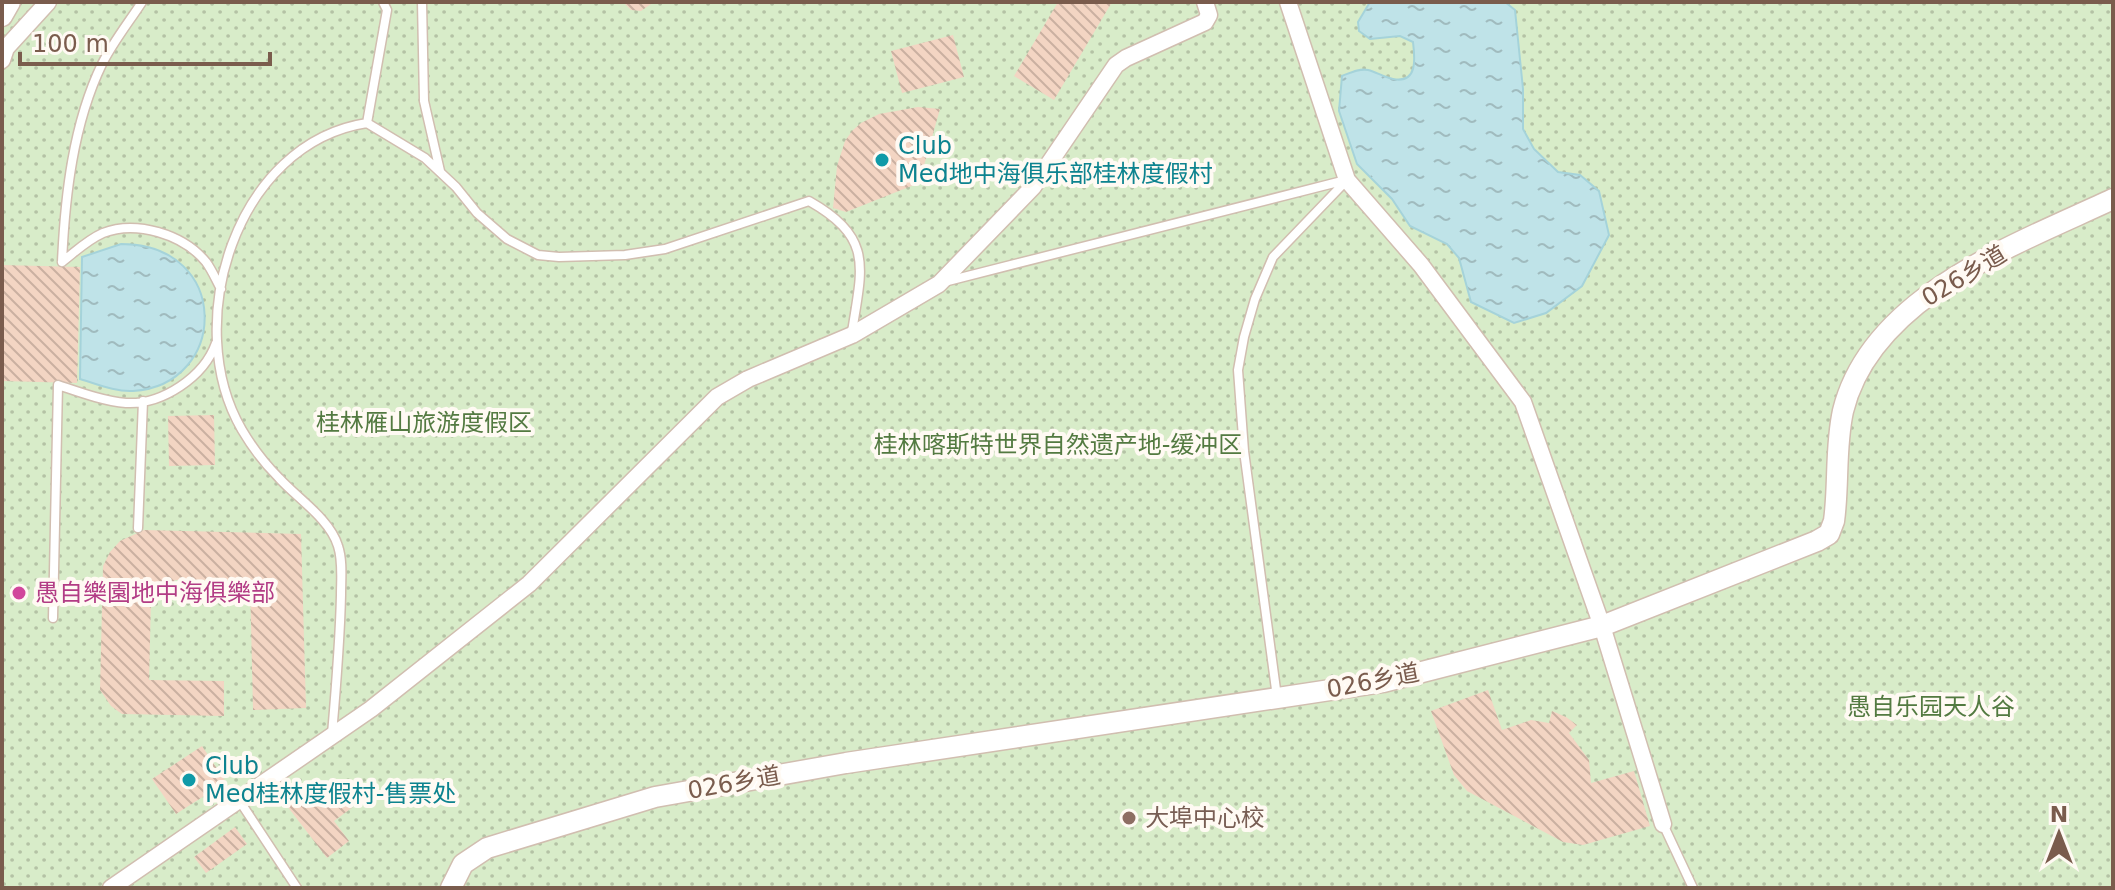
<svg xmlns="http://www.w3.org/2000/svg" width="2115" height="890" font-family="'DejaVu Sans','Noto Sans SC',sans-serif">
  <style>
    .park { fill: url(#park-dots) }
    .water { fill: url(#water-ripples); stroke: #a5d3da; stroke-width: 2 }
    .building { fill: url(#building-back-hatch) }
    .lines { fill: none; stroke-linecap: round; stroke-linejoin: round }
    .service-casing { stroke: #d1beb0; stroke-width: 11 }
    .minor-casing { stroke: #d1beb0; stroke-width: 19 }
    .tertiary-casing { stroke: #d1beb0; stroke-width: 23 }
    .service { stroke: #fff; stroke-width: 8 }
    .minor { stroke: #fff; stroke-width: 16 }
    .tertiary { stroke: #fff; stroke-width: 20 }
    .culture-dot { fill: #0f9aa8; stroke: #fffaf3; stroke-width: 3 }
    .hotel-dot { fill: #d1479c; stroke: #fffaf3; stroke-width: 3 }
    .education-dot { fill: #8d6e63; stroke: #fffaf3; stroke-width: 3 }
    .labels { text-anchor: middle; dominant-baseline: central; stroke-width: 8; stroke-linejoin: round; paint-order: stroke }
    .culture-label { font-size: 24px; fill: #0d838f; stroke: #fffaf3; text-anchor: start }
    .street-label { font-size: 24px; fill: #7a5c4d; stroke: #fffaf3 }
    .park-label { font-size: 24px; fill: #537a41; stroke: #fffaf3 }
    .hotel-label { font-size: 24px; fill: #b23c85; stroke: #fffaf3; text-anchor: start }
    .education-label { font-size: 24px; fill: #785e54; stroke: #fffaf3; text-anchor: start }
  </style>
  <defs>
    <pattern id="park-dots" width="8" height="8" patternUnits="userSpaceOnUse" patternTransform="scale(2)"><rect width="8" height="8" fill="#d8ecc9"/><path d="M2 2h.1M6 6h.1" fill="none" stroke="#b4c2a5" stroke-width="1.8" stroke-linecap="round"/></pattern>
    <pattern id="water-ripples" width="26" height="14" patternUnits="userSpaceOnUse" patternTransform="scale(2)"><rect width="26" height="14" fill="#bfe3e8"/><path d="M2 4q2-2 4 0t4 0M15 11q2-2 4 0t4 0" fill="none" stroke="#a0bbbe"/></pattern>
    <pattern id="building-back-hatch" width="6" height="6" patternUnits="userSpaceOnUse" patternTransform="scale(2)"><rect width="6" height="6" fill="#f3d5c3"/><path d="M-1 5l2 2M0 0l6 6M5-1l2 2" fill="none" stroke="#cab0a1"/></pattern>
  </defs>
  <rect width="100%" height="100%" fill="#fdf6ec"/>
  <path class="park" d="M2,2h2111v886h-2111z"/>
  <path class="water" d="M1370,2h135l10,8 8,79v40l11,20 24,23 22,3 19,16 10,44 -27,51 -36,27 -32,10 -43,-21 -12,-44 -12,-14 -37,-18 -18,-27 -35,-35 -18,-53 3,-35c8,-3 17,-8 26,-6 8,2 16,7 25,9 25,5 22,-21 20,-37l-13,-6 -30,3 -11,-8 -1,-9z
    M121,244c111,0 108,141 12,147 -18,1 -36,-7 -53,-12l2,-122z"/>
  <path class="building" d="M623,2h31l-13,9 -10,-1z
    M1058,2h54l-58,98 -40,-24z
    M953,35l11,42 -62,16 -11,-42z
    M918,107l22,2 -21,74 -73,29 -13,-4 4,-42 8,-25 7,-10 9,-8 18,-9z
    M2,265l78,2 -3,116 -75,-2z
    M214,415l1,50 -46,1 -1,-50z
    M144,530l157,4 5,174 -53,2 -3,-129 -75,-1 -5,10 -9,9 -10,2 -2,79 75,1v35l-102,-2 -11,-8 -11,-16 3,-124 7,-14 10,-11z
    M1488,690l14,40 29,-10 18,3 3,-12 14,6 11,8 -8,8 20,27 2,23 43,-12 16,55 -67,19 -20,-3 -96,-51 -13,-16 -23,-64z
    M202,746l24,36 -50,32 -24,-35z
    M307,784l18,24 18,-14 10,13 -19,14 15,20 -22,17 -43,-56z
    M235,827l12,17 -41,29 -12,-16z"/>
  <g class="lines">
    <g class="service-casing">
      <path id="service" d="M422,2l2,99 16,70
        M367,123l58,35 31,29 21,26 30,26 31,16 21,2 66,-2 40,-6 144,-48c65,37 53,66 43,131
        M62,262c3,-66 11,-138 40,-198 11,-22 27,-42 40,-62
        M62,262c13,-10 25,-22 41,-29 33,-13 80,1 103,29 6,8 10,18 15,27
        M944,282l402,-102
        M138,528l5,-127
        M53,618l5,-233c21,7 45,16 68,18 36,2 78,-26 90,-60
        M1277,697l-33,-246 -6,-81 6,-33 11,-38 18,-42 74,-77
        M332,734c4,-46 8,-93 9,-139 0,-16 2,-34 -3,-49 -8,-27 -41,-48 -59,-68 -14,-14 -27,-31 -37,-48 -62,-106 -6,-287 125,-307l20,-113 -4,-8
        M239,800l58,88
        M1663,824l30,64"/>
    </g>
    <g class="minor-casing">
      <path id="minor" d="M1288,2l59,178 74,85 102,137 79,224 61,198
        M2,60l4,-12 42,-46
        M111,888l260,-179 158,-125 188,-187 31,-18 104,-44 87,-51 94,-97 83,-122 10,-7 79,-36 4,-7 -4,-13"/>
    </g>
    <g class="tertiary-casing">
      <path id="tertiary" d="M2,16l8,-14
        M451,888l12,-24 24,-16 168,-51 191,-34 537,-81 219,-56 215,-85 12,-7 5,-13c5,-36 1,-74 9,-110 28,-115 174,-167 270,-212"/>
    </g>
    <use href="#service" class="service"/>
    <use href="#minor" class="minor"/>
    <use href="#tertiary" class="tertiary"/>
  </g>
  <g class="culture-dot">
    <circle cx="882" cy="160" r="8"/>
    <circle cx="189" cy="780" r="8"/>
  </g>
  <circle class="hotel-dot" cx="19" cy="593" r="8"/>
  <circle class="education-dot" cx="1129" cy="818" r="8"/>
  <g class="labels">
    <g class="culture-label">
      <text x="898" y="146">Club<tspan x="898" dy="28">Med地中海俱乐部桂林度假村</tspan></text>
      <text x="205" y="766">Club<tspan x="205" dy="28">Med桂林度假村-售票处</tspan></text>
    </g>
    <g class="street-label">
      <text transform="translate(1964 276) rotate(-31)">026乡道</text>
      <text transform="translate(1373 681) rotate(-11)">026乡道</text>
      <text transform="translate(734 783) rotate(-10)">026乡道</text>
    </g>
    <g class="park-label">
      <text x="424" y="423">桂林雁山旅游度假区</text>
      <text x="1058" y="445">桂林喀斯特世界自然遗产地-缓冲区</text>
      <text x="1931" y="707">愚自乐园天人谷</text>
    </g>
    <g class="hotel-label">
      <text x="35" y="593">愚自樂園地中海俱樂部</text>
    </g>
    <g class="education-label">
      <text x="1145" y="818">大埠中心校</text>
    </g>
  </g>
  <rect width="2115" height="890" fill="none" stroke="#7a5c4d" stroke-width="8"/>
  <g transform="translate(2059 834)" stroke="#fffaf3" stroke-width="6" paint-order="stroke">
  <path d="M0-6L14 30L0 20L-14 30Z" fill="#7a5c4d"/>
  <text y="-12" font-size="22" font-weight="bold" text-anchor="middle" fill="#7a5c4d">N</text>
  </g>
  <path d="M20 52v12h250v-12" fill="none" stroke="#7a5c4d" stroke-width="4"/>
  <text x="32" y="52" font-size="24" fill="#7a5c4d" stroke="#fffaf3" stroke-width="6" paint-order="stroke">100 m</text>
</svg>
